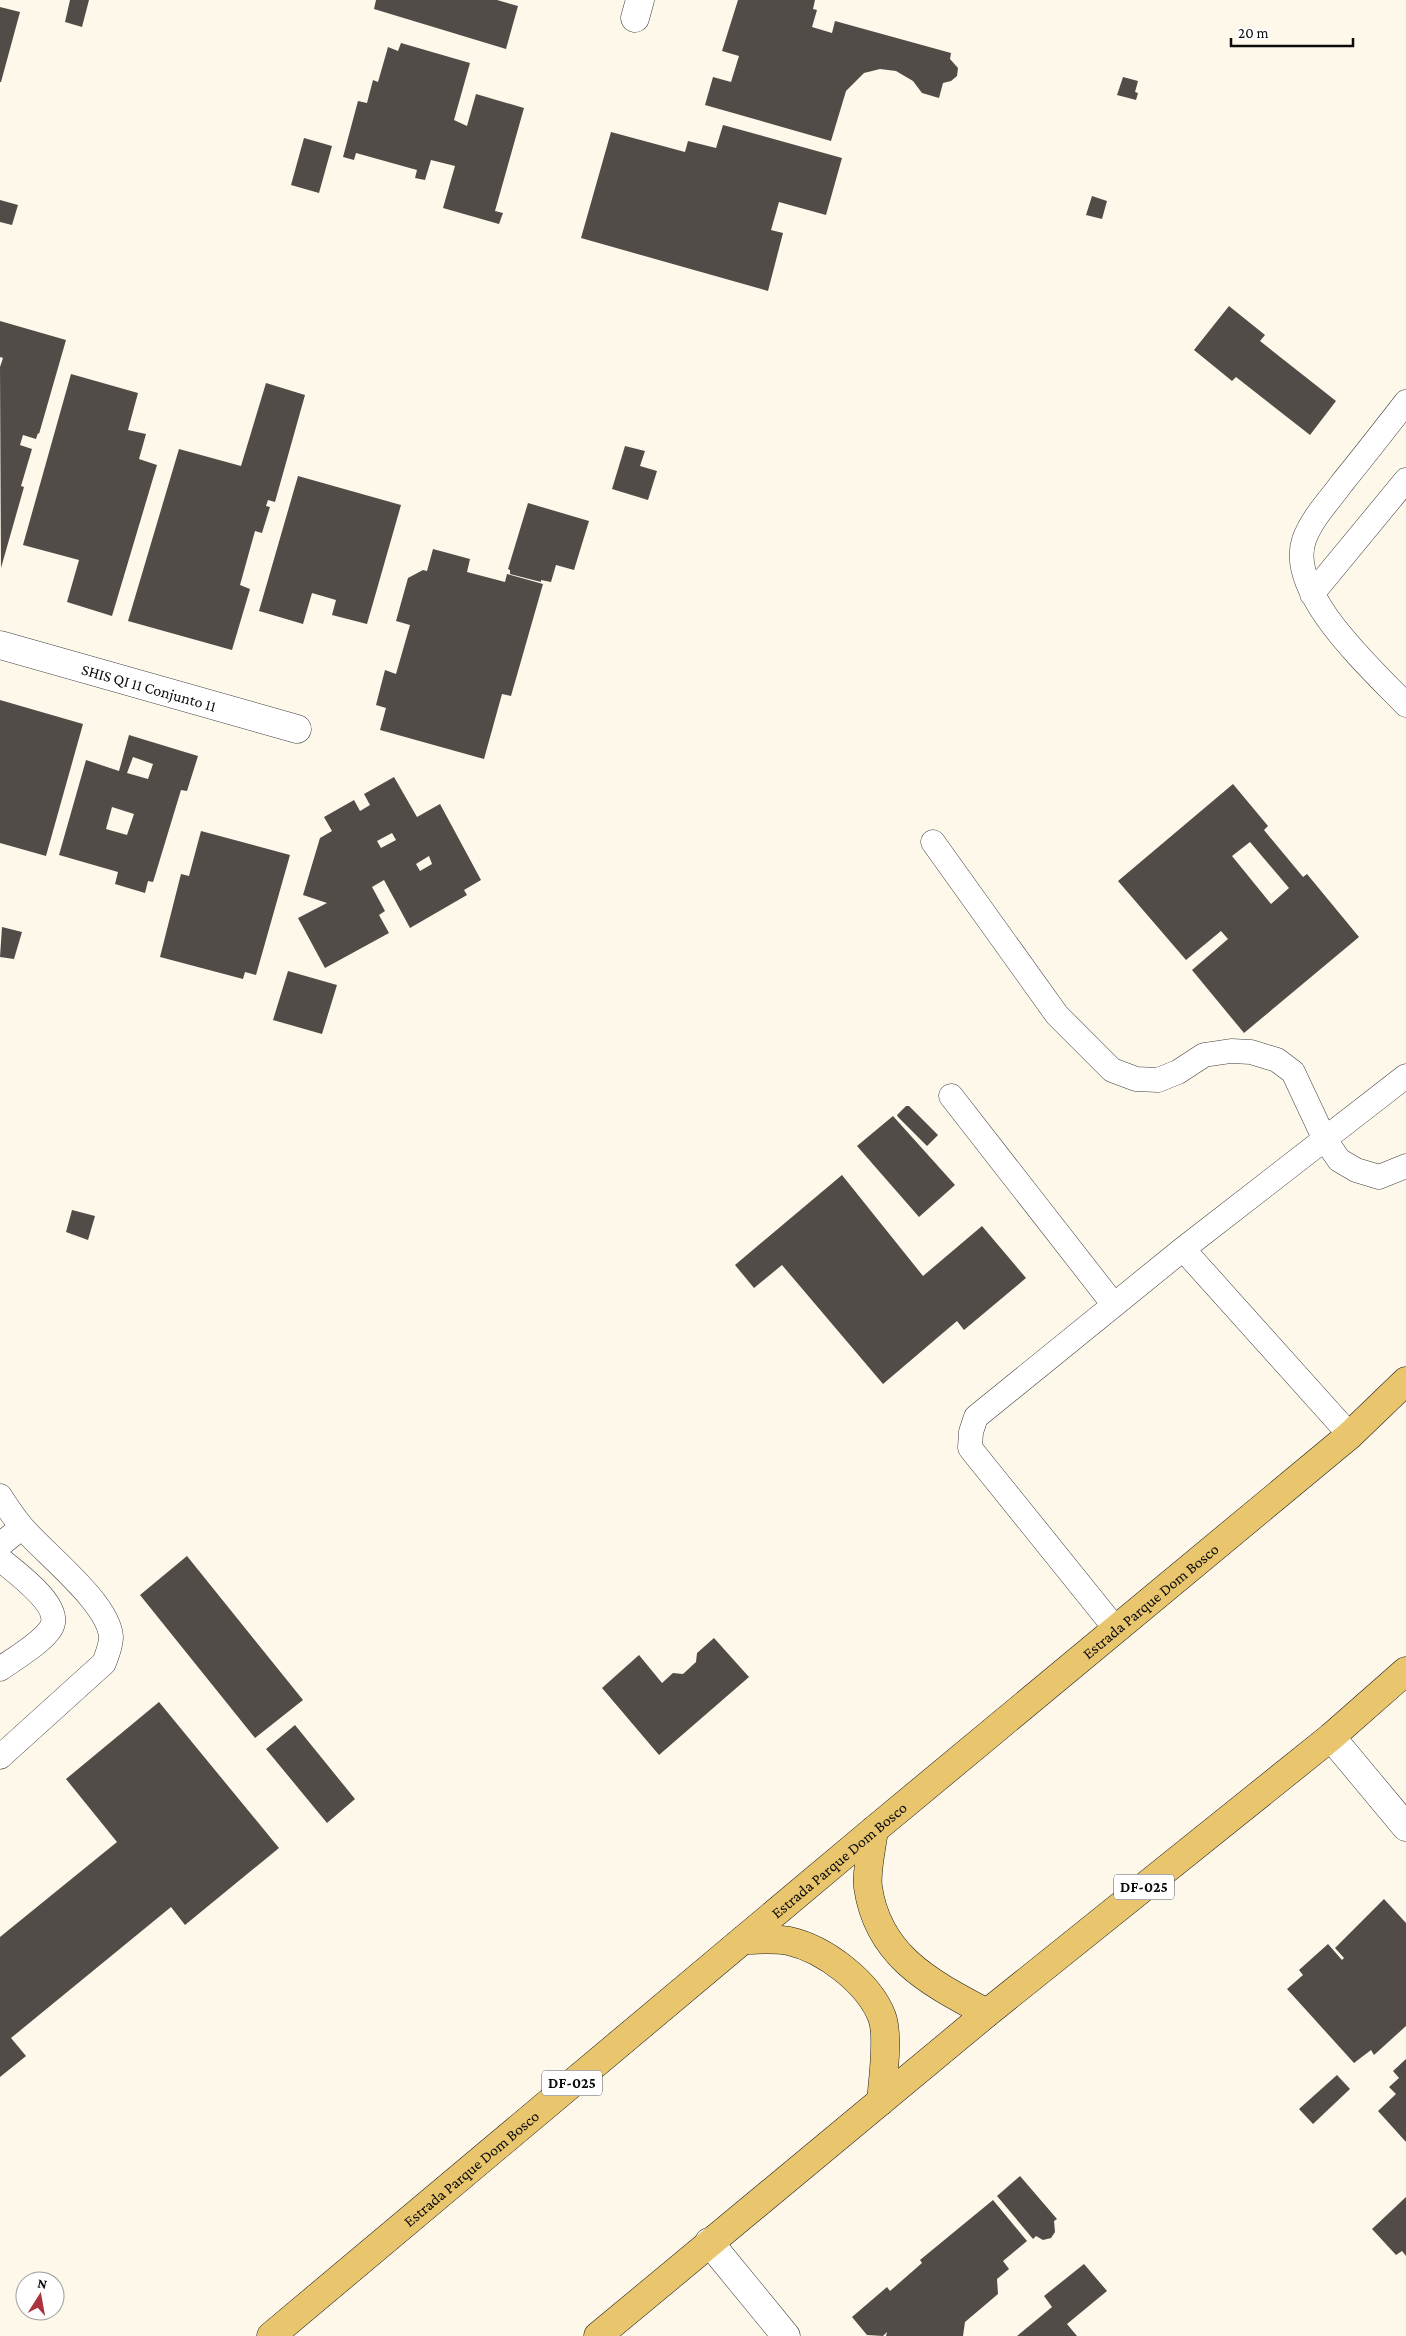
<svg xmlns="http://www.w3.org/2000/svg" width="1406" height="2336" font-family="'Crimson Pro',serif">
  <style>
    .building { fill: #524c48; fill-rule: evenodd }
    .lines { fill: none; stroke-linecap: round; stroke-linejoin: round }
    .service-casing { stroke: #3e3e3e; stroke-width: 25 }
    .minor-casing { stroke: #3e3e3e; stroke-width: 29 }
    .primary-casing { stroke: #1c1c1c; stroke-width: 29 }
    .service { stroke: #fff; stroke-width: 24 }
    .minor { stroke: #fff; stroke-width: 28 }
    .primary { stroke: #e9c66e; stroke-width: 28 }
    .labels { text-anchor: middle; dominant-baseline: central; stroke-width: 5; stroke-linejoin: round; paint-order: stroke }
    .shield { fill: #fff; stroke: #545454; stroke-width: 1 }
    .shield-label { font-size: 15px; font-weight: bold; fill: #0b0b0b }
    .street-label { font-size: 16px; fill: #0b0b0b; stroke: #fff }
  </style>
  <rect width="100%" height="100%" fill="#fdf8ea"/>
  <path class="building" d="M70,0h19l-7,27 -17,-5z
    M376,0h121l21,6 -12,43 -132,-40z
    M738,0h77l-2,9 4,1 -5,17 20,6 3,-12 116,32 -1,6 8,9 -1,8 -6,5 -8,2 -4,15 -17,-5 -9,-12 -17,-10 -16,-2 -16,4 -18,18 -15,50 -126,-36 8,-28 18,5 8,-26 -17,-5z
    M0,7l20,5 -19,70h-1z
    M401,43l69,20 -16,57 13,6 9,-32 48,14 -29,103 8,2 -4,11 -56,-16 12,-42 -24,-6 -6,20 -10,-2 2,-8 -61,-17 -2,7 -11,-3 15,-56 9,2 6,-23 5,2 10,-35 10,4z
    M1123,77l15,4 -3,11 3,1 -2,7 -19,-5z
    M723,125l119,33 -16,57 -47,-13 -8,28 12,3 -15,58 -187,-53 30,-106 74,20 3,-11 28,7z
    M304,138l28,8 -13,47 -28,-8z
    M1092,196l15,5 -5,18 -16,-4z
    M0,200l18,5 -6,20 -12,-3z
    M1229,306l36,29 -5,6 76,60 -26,34 -74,-58 -4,4 -38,-31z
    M0,321l66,19 -27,94 -1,-1 -2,6 -13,-4 -3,10 12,4 -11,37 3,1 -23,81 -1,-201 3,-9 -3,-1z
    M71,374l67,19 -10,37 18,4 -7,25 18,6 -45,151 -45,-14 12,-42 -56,-15z
    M266,383l39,12 -30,107 -7,-2 -2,6 4,1 -8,26 -7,-2 -15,54 10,4 -18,61 -104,-29 51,-172 62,17z
    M625,446l20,5 -5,15 17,5 -9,29 -36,-11z
    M298,476l103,29 -34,119 -35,-9 4,-15 -24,-7 -9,31 -44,-13z
    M528,503l61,18 -15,49 -18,-5 -5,17 -10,-2v2l-31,-8v-4l-2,-1z
    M433,549l37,10 -3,13 38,10 2,-8 36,10 -32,112 -9,-2 -18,65 -104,-29 6,-22 -10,-3 9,-35 11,4 14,-49 -14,-4 12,-43 15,-8 4,1z
    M0,700l83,24 -37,132 -46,-13z
    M129,735l69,21 -11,35 -6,-1 -27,89 -1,3 -5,-1 -3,12 -30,-9 3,-12 -59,-17 27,-95 33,11zM133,757l20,7 -5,15 -21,-6zM112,807l22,7 -7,21 -21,-6z
    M394,777l23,40 23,-13 41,76 -17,10 3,5 -57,33 -26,-48 -12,7 13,24 -6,4 10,18 -64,35 -27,-50 29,-15 -24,-8 17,-57 12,-7 -8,-14 30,-17 6,11 10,-6 -6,-11zM392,833l4,7 -15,8 -4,-7zM429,856l3,8 -12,7 -4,-7z
    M1233,784l35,42 -4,4 39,47 4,-3 52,63 -115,96 -52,-63 36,-31 -7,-8 -35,29 -68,-79zM1250,842l39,46 -18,16 -39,-48z
    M201,831l89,24 -34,120 -11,-3 -2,7 -83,-22 21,-83 8,2z
    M2,927l20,5 -8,27 -14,-2z
    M288,971l49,14 -15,49 -49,-14z
    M906,1106h3l29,29 -11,11 -29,-29 -1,-2z
    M893,1116l62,69 -36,32 -62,-71z
    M842,1175l81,101 59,-50 44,52 -62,52 -7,-9 -74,63 -101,-119 -28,23 -19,-23z
    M72,1210l23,6 -7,24 -22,-8z
    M187,1556l116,144 -48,38 -115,-143z
    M714,1638l35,39 -90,78 -57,-67 37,-33 23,28 11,-10 10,1 13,-12 1,-9z
    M159,1702l120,146 -94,77 -14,-18 -160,131 15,18 -26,21v-140l117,-95 -51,-63z
    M295,1725l60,74 -28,24 -61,-74z
    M1384,1899l22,24v103l-32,29 -3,-5 -17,13 -67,-74 16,-14 -4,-5 29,-26 14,16 2,-2 -9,-10z
    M1406,2059v83l-28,-31 18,-17 -7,-7 10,-9 -6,-7z
    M1337,2075l13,14 -37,35 -14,-15z
    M1020,2176l37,43 -3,2 1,11 -4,6 -8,2 -7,-4 -3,3 -36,-43z
    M1406,2197v59l-4,-5 -6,4 -24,-26z
    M993,2200l34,41 -24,20 6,8 -12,10 1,15 -33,28 -2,14h-77l1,-4 -4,4 -16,-1 -15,-18 35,-30 3,4 32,-28 -2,-3z
    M1084,2264l23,27 -40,33 10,12h-60l35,-29 -8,-11z"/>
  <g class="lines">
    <g class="service-casing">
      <path id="service" d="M1406,402c-21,27 -42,54 -64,81 -13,18 -30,35 -38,57 -18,53 69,130 102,165
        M1312,594l94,-114
        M933,842l124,173 55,55 24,9 22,1 20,-8 26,-17 27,-4 20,1 26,8 16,12 31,66 15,22 17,10 23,7 27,-11
        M951,1096l163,209
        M1183,1249l167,186
        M0,1496c7,11 14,22 23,32 22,26 86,75 88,109 0,9 -4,18 -7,26l-104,94
        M0,1545l22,-18
        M0,1559c15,13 64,47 51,69 -8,14 -37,31 -51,41
        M1115,1628l-145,-180 1,-16 5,-15 207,-168 223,-173"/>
    </g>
    <g class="minor-casing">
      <g id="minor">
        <path d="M635,18l5,-18"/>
        <path id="s1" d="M0,645l297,84"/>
        <path d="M1331,1737l75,90"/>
        <path d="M709,2242l77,94"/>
      </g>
    </g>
    <g class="primary-casing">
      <g id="primary">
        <path d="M874,1830c-2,16 -8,41 -6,57 10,70 63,96 119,126"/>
        <path d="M743,1940c15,0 32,-2 46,1 36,8 80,42 93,76 7,19 1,62 -1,84"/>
        <path id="s2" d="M271,2336l603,-506 476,-395 56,-54"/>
        <path d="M598,2336l389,-323 344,-276 75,-66"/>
      </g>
    </g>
    <use href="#service" class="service"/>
    <use href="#minor" class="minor"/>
    <use href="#primary" class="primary"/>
  </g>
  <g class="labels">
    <g class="shield">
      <rect x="1114" y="1874.5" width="60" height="25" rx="4"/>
      <rect x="542" y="2070.5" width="60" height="25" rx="4"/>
    </g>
    <g class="shield-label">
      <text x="1144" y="1887">DF-025</text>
      <text x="572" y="2083">DF-025</text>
    </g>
    <g class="street-label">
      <text stroke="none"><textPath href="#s1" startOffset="155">SHIS QI 11 Conjunto 11</textPath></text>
      <text stroke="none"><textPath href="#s2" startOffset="1146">Estrada Parque Dom Bosco</textPath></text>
      <text stroke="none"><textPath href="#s2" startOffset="741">Estrada Parque Dom Bosco</textPath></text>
      <text stroke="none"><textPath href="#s2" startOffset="261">Estrada Parque Dom Bosco</textPath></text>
    </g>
  </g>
  <g transform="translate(40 2296) rotate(11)"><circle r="24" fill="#ffffff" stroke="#9d9d9d"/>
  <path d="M0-4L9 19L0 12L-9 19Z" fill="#aa333e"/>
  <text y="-8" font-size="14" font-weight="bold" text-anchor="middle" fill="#0b0b0b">N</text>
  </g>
  <path d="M1231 38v8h122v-8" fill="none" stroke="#0b0b0b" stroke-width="2.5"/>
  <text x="1238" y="38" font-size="15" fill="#0b0b0b" stroke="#ffffff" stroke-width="4" paint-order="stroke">20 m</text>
</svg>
